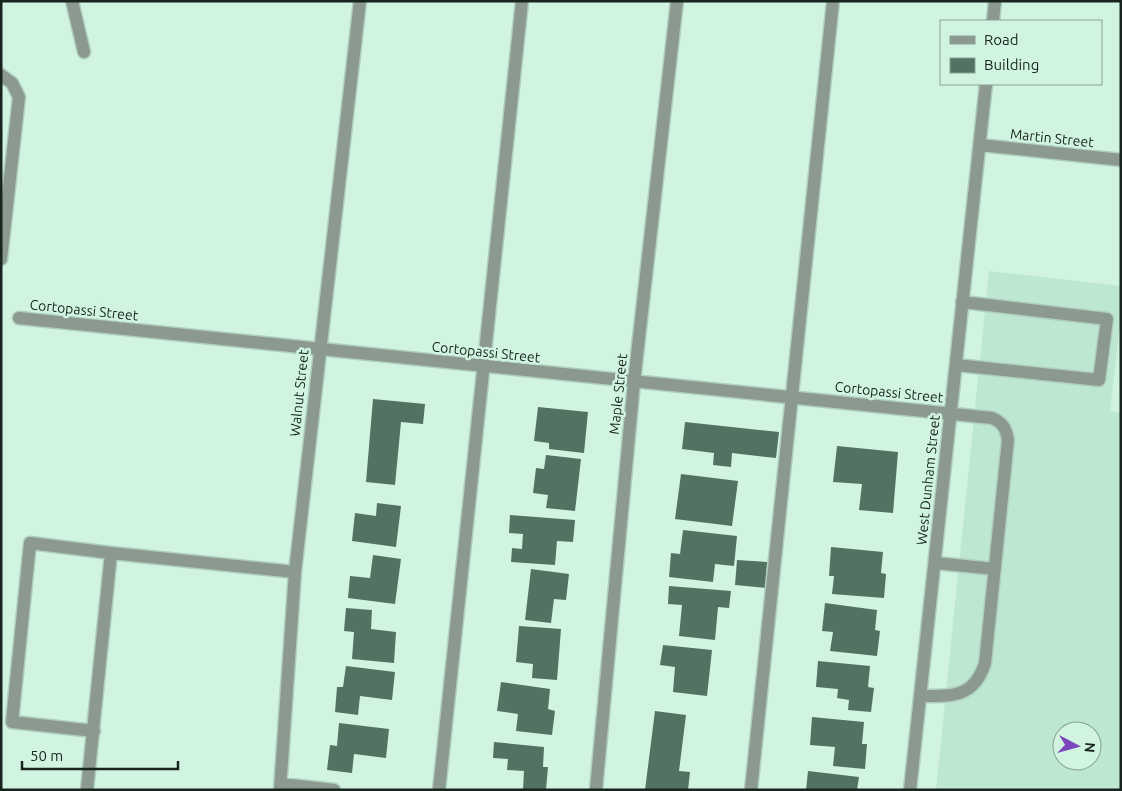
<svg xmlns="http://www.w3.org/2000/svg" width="1122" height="791" font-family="Ubuntu,sans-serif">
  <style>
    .built { fill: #bde7d1; fill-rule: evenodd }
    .building { fill: #537262 }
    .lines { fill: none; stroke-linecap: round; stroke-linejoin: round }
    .minor-casing { stroke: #b0cfbe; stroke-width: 15 }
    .minor { stroke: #8b9991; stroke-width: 12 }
    .labels { text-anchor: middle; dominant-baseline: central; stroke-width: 5; stroke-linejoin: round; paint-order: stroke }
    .street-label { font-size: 14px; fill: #18251e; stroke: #d1f4e1 }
  </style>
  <rect width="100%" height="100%" fill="#d1f4e1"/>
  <path class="built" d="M989,271l132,15v30l-11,95 11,2v377h-185zM1062,731h30v30h-30z"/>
  <path class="building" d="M373,399l52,5 -2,20 -22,-2 -6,63 -29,-3z
    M538,407l50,5 -4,41 -35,-4v-6l-15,-2z
    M685,422l94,10 -3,26 -44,-5 -1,14 -18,-2 1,-12 -32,-4z
    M837,446l61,6 -5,61 -34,-3 3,-26 -29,-2z
    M546,455l35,4 -6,52 -29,-3 2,-13 -15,-2 3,-25 8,1z
    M681,474l57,7 -6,45 -57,-7z
    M377,503l24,3 -5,41 -44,-6 3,-28 21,3z
    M510,515l65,5 -2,22 -16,-1 -2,24 -44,-3 1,-14 10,1 1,-15 -14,-1z
    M683,530l54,6 -3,30 -19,-2 -2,18 -44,-5 2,-24 9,1z
    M831,547l52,5 -2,21 5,1 -2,24 -52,-4 2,-18h-5z
    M373,555l28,4 -6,45 -47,-6 2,-22 20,2z
    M737,560l30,2 -1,26 -31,-3z
    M531,569l38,5 -3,26 -12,-1 -3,24 -26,-3z
    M669,586l62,5 -2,17 -11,-1 -3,33 -36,-4 3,-31 -14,-1z
    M825,603l52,7 -2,20 5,1 -3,25 -47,-5 3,-19 -11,-1z
    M346,608l26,2 -1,19 25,3 -2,31 -42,-4 2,-27 -10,-1z
    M519,626l42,3 -4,51 -25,-2 1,-14 -17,-2z
    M663,645l49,5 -5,46 -34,-4 2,-25 -15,-2z
    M818,661l52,5 -2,21 6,1 -3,24 -23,-2 1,-10 -12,-2 1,-9 -22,-2z
    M346,666l49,6 -3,28 -32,-4 -2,19 -23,-3 2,-25h6z
    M501,682l49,7 -2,20 7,2 -3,24 -36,-4 2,-17 -21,-3z
    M655,711l31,4 -7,56 11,1 -2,18h-43z
    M812,717l52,5 -2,22h5l-2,25 -32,-3 2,-19 -25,-2z
    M339,723l50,6 -3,29 -32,-4 -2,19 -25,-3 3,-25 7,1z
    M494,742l50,5 -1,20h5l-2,23h-23l1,-19 -17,-1 1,-11 -15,-1z
    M808,771l51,6 -2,13h-51z"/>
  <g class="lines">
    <g class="minor-casing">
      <path id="minor" d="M72,1l12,51
        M993,21l2,-20
        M1,75l11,8 7,14 -18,162
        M980,145l141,15
        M19,318l973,100c11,5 14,10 16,22l-23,223c-11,35 -33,33 -64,33
        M956,365l143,15 8,-61 -145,-17
        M935,563l60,6
        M94,731l-82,-9 18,-179 81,10
        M281,784l53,6
        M87,790l24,-237 184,19
        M280,790l15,-218 65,-571
        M439,790l83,-789
        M596,790l38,-408 43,-381
        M751,790l82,-789
        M910,790l76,-706"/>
    </g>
    <use href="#minor" class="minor"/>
  </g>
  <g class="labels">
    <g class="street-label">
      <text transform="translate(1052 138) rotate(6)">Martin Street</text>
      <text transform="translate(84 310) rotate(6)">Cortopassi Street</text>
      <text transform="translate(486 352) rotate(6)">Cortopassi Street</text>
      <text transform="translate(889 392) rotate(6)">Cortopassi Street</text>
      <text transform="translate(299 393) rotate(-84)">Walnut Street</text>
      <text transform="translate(618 394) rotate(-84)">Maple Street</text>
      <text transform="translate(928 480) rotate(-84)">West Dunham Street</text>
    </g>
  </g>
  <rect width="1122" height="791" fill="none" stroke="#18251e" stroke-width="5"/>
  <rect x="940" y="20" width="162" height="65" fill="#d1f4e1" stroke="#87a193"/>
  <rect x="950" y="36" width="25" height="8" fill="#8b9991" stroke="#87a193"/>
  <text x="984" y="45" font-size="15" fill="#18251e">Road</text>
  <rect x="950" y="58" width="25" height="15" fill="#537262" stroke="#87a193"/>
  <text x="984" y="70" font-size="15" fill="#18251e">Building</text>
  <g transform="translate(1077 746) rotate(96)"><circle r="24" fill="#d1f4e1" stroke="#87a193"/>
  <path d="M0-4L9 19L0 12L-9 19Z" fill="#7b45bc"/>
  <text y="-8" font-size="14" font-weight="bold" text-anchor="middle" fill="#18251e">N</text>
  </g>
  <path d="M22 761v8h156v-8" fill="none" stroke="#18251e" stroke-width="2.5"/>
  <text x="30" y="761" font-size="15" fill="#18251e" stroke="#d1f4e1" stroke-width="4" paint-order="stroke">50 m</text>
</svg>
